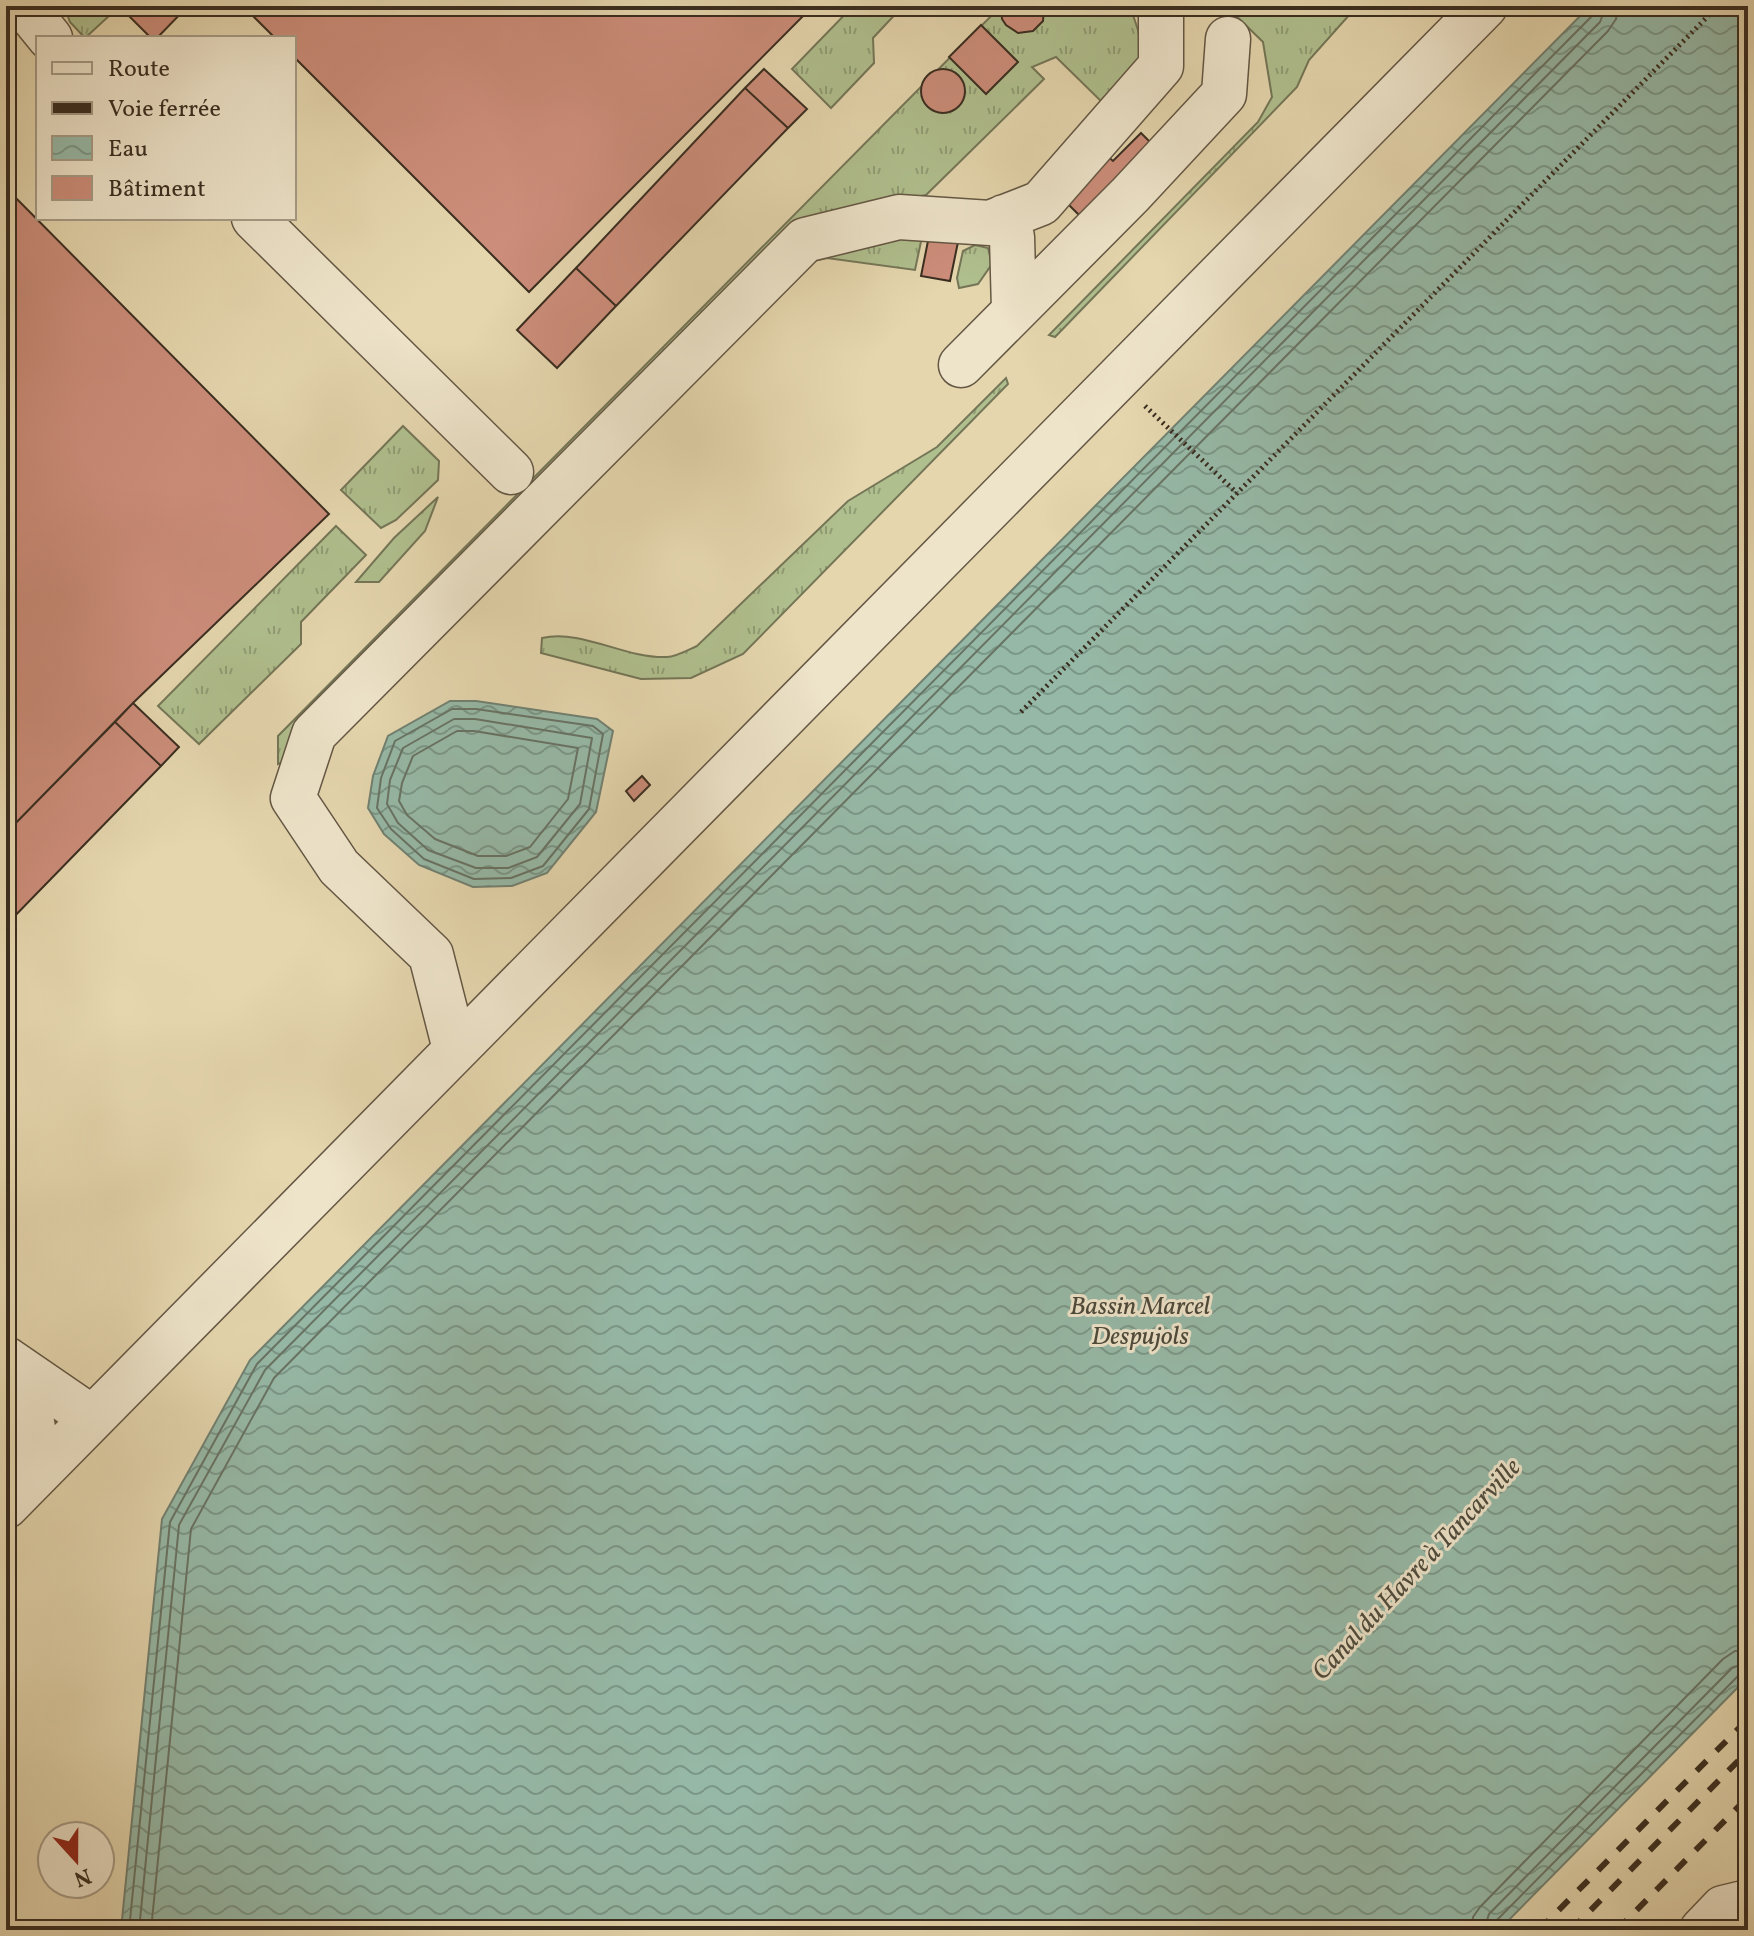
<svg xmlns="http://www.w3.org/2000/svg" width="1754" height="1936" font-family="Vollkorn,serif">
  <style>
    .grass { fill: url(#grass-tufts); stroke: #747657; stroke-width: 2 }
    .water { fill: url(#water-waves); stroke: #718171; stroke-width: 2 }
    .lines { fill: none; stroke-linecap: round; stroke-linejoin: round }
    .shore { stroke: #687364; stroke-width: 2 }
    .building { fill: #cc8d7a; stroke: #392d20; stroke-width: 2 }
    .minor-casing { stroke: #645744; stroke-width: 47 }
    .path { stroke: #392d20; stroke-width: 5; stroke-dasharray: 2 4; stroke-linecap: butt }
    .minor { stroke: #eee4ca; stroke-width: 44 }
    .rail { stroke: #392d20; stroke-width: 6; stroke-dasharray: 14 14; stroke-linecap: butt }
    .labels { text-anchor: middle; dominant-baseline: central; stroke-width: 6; stroke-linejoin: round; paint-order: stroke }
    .water-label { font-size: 26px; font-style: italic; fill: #4c493b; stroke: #eee4ca }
  </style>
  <defs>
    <pattern id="grass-tufts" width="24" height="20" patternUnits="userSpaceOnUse" patternTransform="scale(2)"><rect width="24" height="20" fill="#b0bf8e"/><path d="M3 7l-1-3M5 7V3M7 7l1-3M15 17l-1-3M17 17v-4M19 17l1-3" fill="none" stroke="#909c74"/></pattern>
    <pattern id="water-waves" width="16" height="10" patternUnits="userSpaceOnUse" patternTransform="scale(2)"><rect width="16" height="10" fill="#96b9a7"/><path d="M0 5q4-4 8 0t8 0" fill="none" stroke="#7b9788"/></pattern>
  </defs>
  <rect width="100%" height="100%" fill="#e5d6ae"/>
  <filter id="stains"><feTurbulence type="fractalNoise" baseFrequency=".0025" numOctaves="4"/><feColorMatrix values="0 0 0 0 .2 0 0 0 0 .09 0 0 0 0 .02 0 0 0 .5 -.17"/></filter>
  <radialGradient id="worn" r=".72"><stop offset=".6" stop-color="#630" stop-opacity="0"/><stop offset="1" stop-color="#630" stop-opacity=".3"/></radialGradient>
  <path class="grass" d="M64,6h37l9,9 -25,23 -15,-16z
    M853,6h50l-30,32 1,25 -43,45 -39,-39z
    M1001,6h129l16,48 -35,57 -55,-54 -24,10 12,12 -118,116 -126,26 -511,539 -11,4v-28z
    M1226,6h118l7,7 -42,47 -12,27 -242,250 -6,-2 209,-213 14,-25 -9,-55z
    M923,232l-8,38 -88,-12 -22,5 13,-11z
    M975,245l13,3 4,16 -14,20 -19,4 -2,-10 6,-27z
    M1006,378l2,6 -265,270 -52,24 -50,1 -100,-26 1,-15c41,-9 83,21 125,19 9,0 21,-7 30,-11l151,-145 89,-54z
    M403,426l36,35 -1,19 -42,40 -15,8 -40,-38z
    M438,497l-13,34 -46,51h-23l38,-44z
    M336,526l30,29 -65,67v22l-102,100 -41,-38z"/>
  <path class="water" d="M1590,6h158v1671l-249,253h-1378l41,-411 88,-159z
    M450,701h26l121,18 16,12 -17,81 -49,61 -35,13 -39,1 -54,-22 -35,-31 -16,-26 5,-32 15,-40z"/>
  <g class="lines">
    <path class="shore" d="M452,709h24l117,17 10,8 -14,75 -46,57 -32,12 -37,1 -50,-20 -33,-30 -14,-21 4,-30 14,-37z
      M454,719h21l117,19 -12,66 -43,53 -29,11h-32l-48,-18 -30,-27 -11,-19 3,-24 13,-32z
      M457,731h17l104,17 -10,51 -38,48 -24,9h-28l-43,-17 -28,-24 -8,-14 3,-18 11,-27z
      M129,1930l41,-408 87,-158 1336,-1349 2,-9
      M139,1930l40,-405 86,-155 1335,-1348 6,-16
      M151,1930l40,-401 83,-151 1334,-1347 8,-12 2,-13
      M1472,1930l1,-13 7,-10 243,-248 12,-8 13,-1
      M1484,1930l5,-16 243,-246 16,-6
      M1494,1930l2,-9 243,-246 9,-3"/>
  </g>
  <path class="building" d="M119,6h69l-31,32h-6z
    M243,6h570l-284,286 -235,-235v-19h-19z
    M1001,6h43l-1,15 -10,10 -15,2 -12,-8 -4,-6z
    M981,25l37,37 -32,32 -37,-37z
    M921 91a22 22 0 1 1 44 0a22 22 0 1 1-44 0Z
    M764,69l43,40 -19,19 -43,-40z
    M745,88l43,40 -172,178 -40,-38z
    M1141,133l14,14 -73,71 -21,-21 44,-43 8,7z
    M6,188l323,326 -196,189 -127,130z
    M929,236l29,6 -8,39 -29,-5z
    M576,268l40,38 -59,62 -40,-38z
    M133,703l46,44 -18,19 -46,-44z
    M115,722l46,44 -155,159v-92z
    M642,776l8,9 -16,16 -8,-10z"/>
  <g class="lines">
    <g class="minor-casing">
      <path id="minor" d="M24,6l26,32
        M1004,217l8,20 2,73
        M254,218l257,254
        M961,365l169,-170 94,-101 4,-55
        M455,1049l-24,-94 -92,-88 -46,-69 21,-64 491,-494 94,-23 91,6 51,-20 120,-137v-60
        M6,1359l86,59
        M6,1394l26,28 8,49
        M6,1506l1479,-1500
        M1702,1930l21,-22 25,-6"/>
    </g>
    <path class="path" d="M1145,406l92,87
      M1021,712l697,-706"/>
    <use href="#minor" class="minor"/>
    <path class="rail" d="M1539,1930l209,-211
      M1571,1930l177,-179
      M1617,1930l131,-133"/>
  </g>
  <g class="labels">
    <g class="water-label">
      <text x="1140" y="1307">Bassin Marcel<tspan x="1140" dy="30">Despujols</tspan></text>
      <text transform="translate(1417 1570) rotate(-47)">Canal du Havre à Tancarville</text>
    </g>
  </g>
  <rect width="1754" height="1936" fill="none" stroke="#e5d6ae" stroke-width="32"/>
  <rect x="8" y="8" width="1738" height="1920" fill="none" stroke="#392d20" stroke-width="4"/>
  <rect x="16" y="16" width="1722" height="1904" fill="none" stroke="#392d20" stroke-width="2"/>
  <rect x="36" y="36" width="260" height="184" fill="#eee4ca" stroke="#a69b86" stroke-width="2"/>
  <rect x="52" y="62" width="40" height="12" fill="#eee4ca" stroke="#a69b86" stroke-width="2"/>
  <text x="108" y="76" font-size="24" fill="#392d20">Route</text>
  <rect x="52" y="102" width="40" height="12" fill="#392d20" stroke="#a69b86" stroke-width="2"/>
  <text x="108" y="116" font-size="24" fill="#392d20">Voie ferrée</text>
  <rect x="52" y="136" width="40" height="24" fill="url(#water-waves)" stroke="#a69b86" stroke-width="2"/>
  <text x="108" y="156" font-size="24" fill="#392d20">Eau</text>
  <rect x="52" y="176" width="40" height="24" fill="#cc8d7a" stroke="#a69b86" stroke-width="2"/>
  <text x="108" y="196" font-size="24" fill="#392d20">Bâtiment</text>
  <g transform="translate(76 1860) rotate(159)"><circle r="38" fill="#eee4ca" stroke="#a69b86" stroke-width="2"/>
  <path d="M0-6L14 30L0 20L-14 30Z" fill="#8f2418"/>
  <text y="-12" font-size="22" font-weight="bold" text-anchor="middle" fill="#392d20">N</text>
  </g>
  <rect width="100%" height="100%" filter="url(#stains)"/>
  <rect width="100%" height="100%" fill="url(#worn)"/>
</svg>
